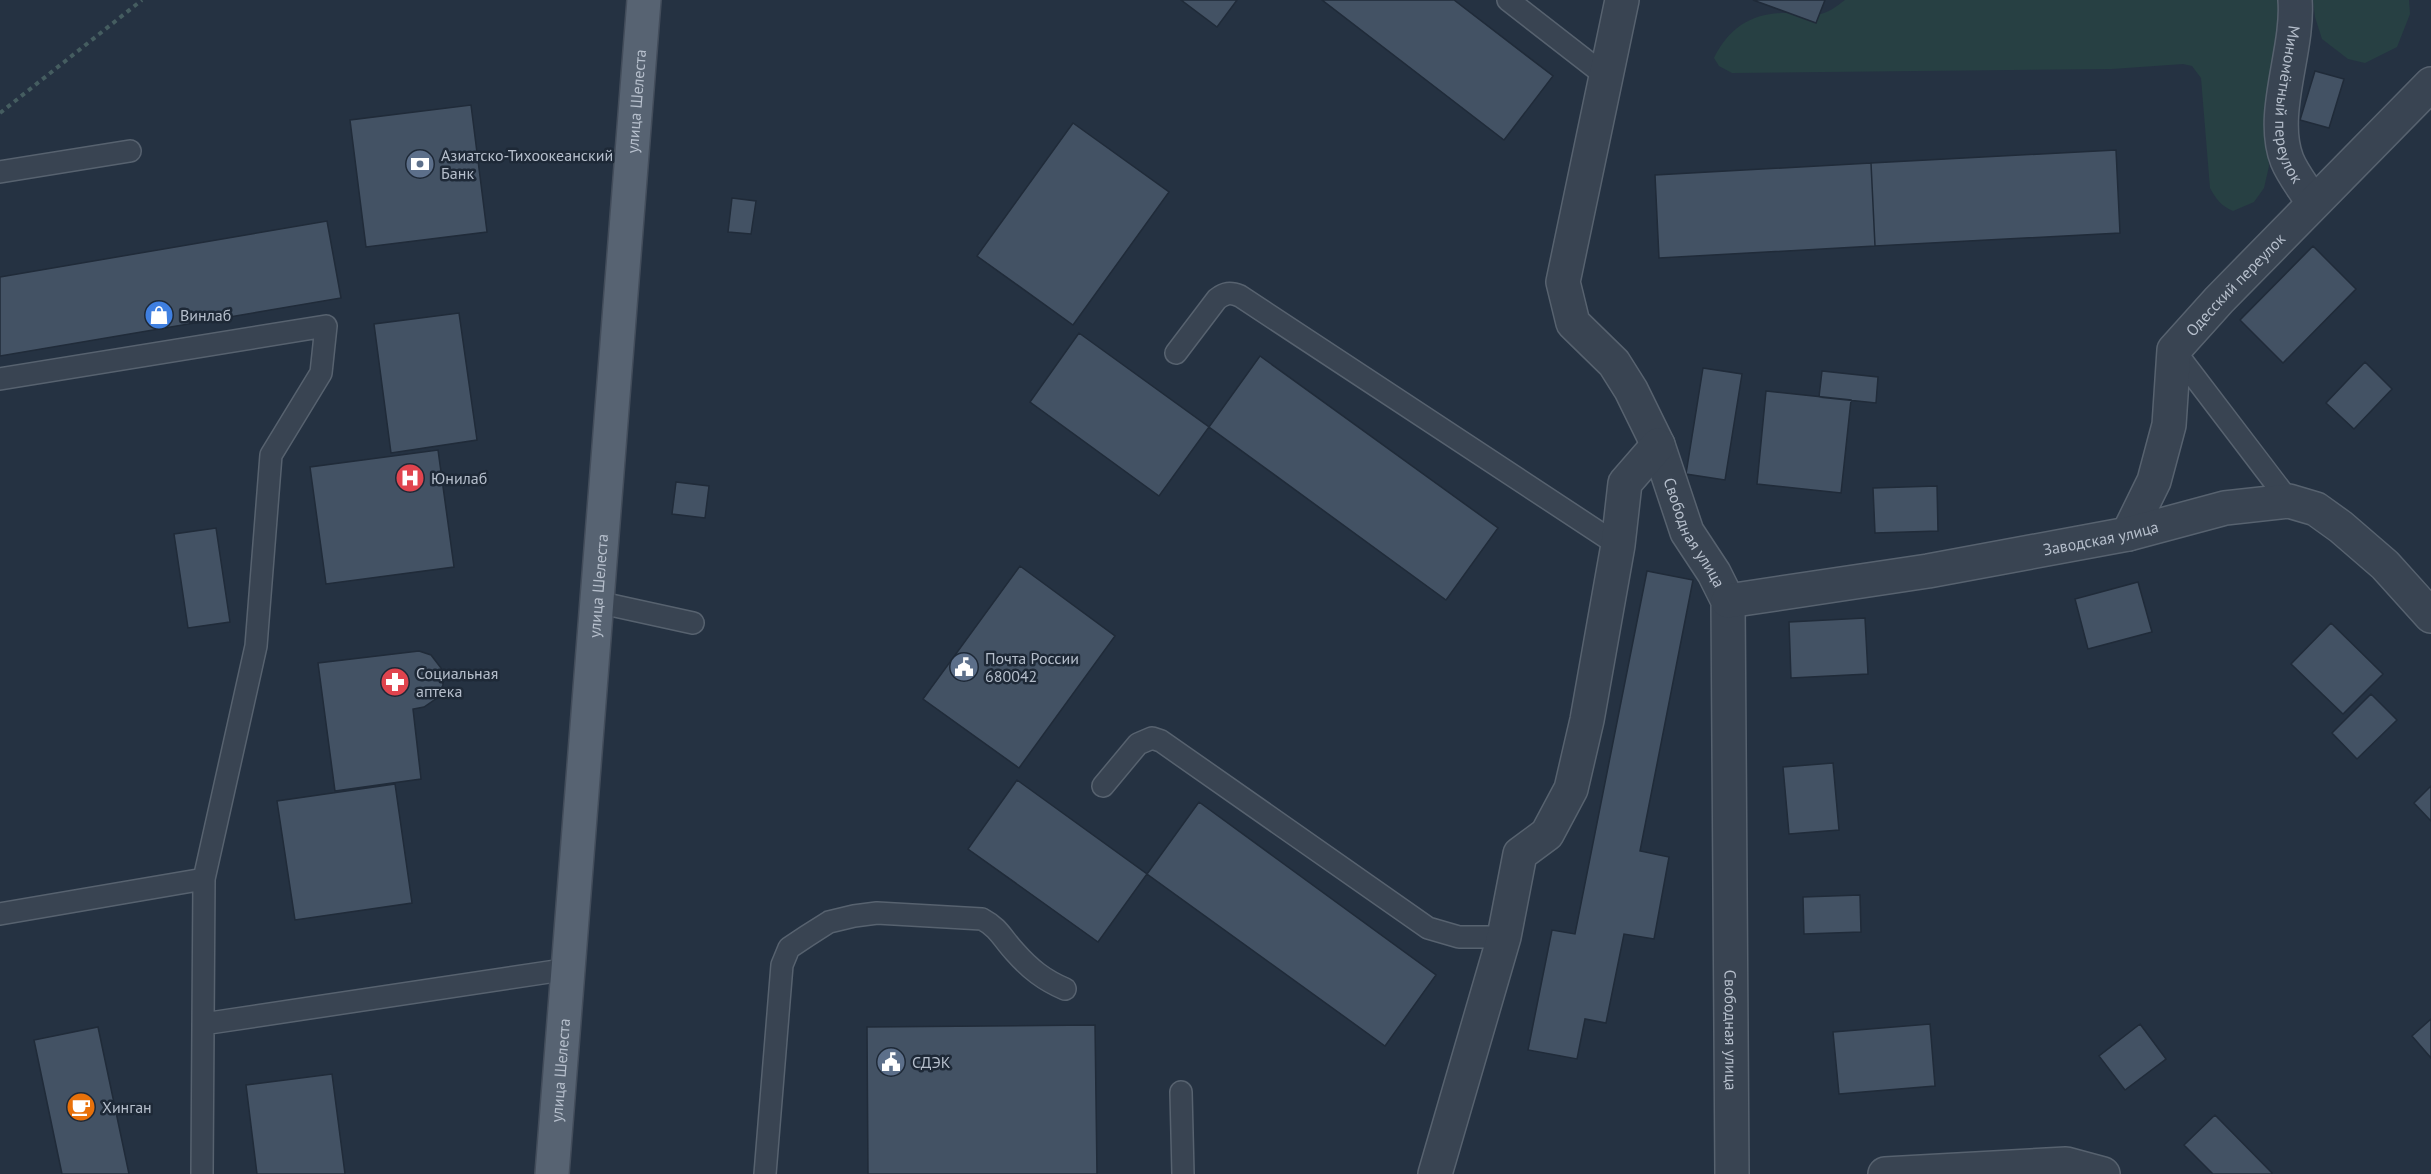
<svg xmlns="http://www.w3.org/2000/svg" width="2431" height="1174" font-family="'PT Sans',sans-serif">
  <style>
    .green { fill: #274043 }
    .building { fill: #435264; stroke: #202b39; stroke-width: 1.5 }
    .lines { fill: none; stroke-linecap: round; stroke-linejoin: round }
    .service-casing { stroke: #57626f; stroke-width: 24 }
    .minor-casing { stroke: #57626f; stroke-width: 36 }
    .primary-casing { stroke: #434d5b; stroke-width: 36 }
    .path { stroke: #455d60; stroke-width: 4; stroke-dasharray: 4.5 4.5; stroke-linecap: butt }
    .service { stroke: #394452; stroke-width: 21 }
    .minor { stroke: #394452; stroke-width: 33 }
    .primary { stroke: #576372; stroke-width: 33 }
    .labels { text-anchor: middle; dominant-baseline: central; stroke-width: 5; stroke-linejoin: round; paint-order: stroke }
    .street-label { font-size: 16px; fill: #b6bfcc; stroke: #1e2937 }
    .poi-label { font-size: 16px; fill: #b6bfcc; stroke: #1e2937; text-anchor: start }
  </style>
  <rect width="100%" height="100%" fill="#253242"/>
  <path class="green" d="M1845,0h434l5,25 -18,112 3,29 -5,22 -10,14 -21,9c-12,-5 -17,-12 -23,-23l-9,-110 -9,-12 -9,-2 -71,5 -380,4 -13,-7 -5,-8c16,-32 40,-46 75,-45 9,1 20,4 28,2 11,-2 19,-8 28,-15z
    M2313,0h96l1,14 -13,33 -32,16 -17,-4 -26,-20 -7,-22z"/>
  <path class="building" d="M1181,0h56l-20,27z
    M1322,0h132l99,76 -49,64z
    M1753,0h72l-9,23z
    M2315,71l29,8 -15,49 -29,-8z
    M471,105l16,127 -121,15 -16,-127z
    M1073,123l96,69 -96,133 -96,-69z
    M2116,150l4,83 -245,13 -4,-83z
    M1871,163l4,83 -216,12 -4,-83z
    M732,198l24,3 -5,33 -23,-2z
    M327,221l14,77 -341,58v-79z
    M2313,246l43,43 -73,74 -43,-43z
    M459,313l18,127 -86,13 -17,-129z
    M1079,333l130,94 -50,69 -129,-94z
    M1260,356l238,172 -52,72 -237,-173z
    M2365,362l27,27 -38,40 -28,-26z
    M1703,368l39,6 -17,106 -39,-6z
    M1822,371l56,6 -2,26 -57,-6z
    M1766,391l85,9 -10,93 -84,-9z
    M438,450l16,117 -128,17 -16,-117z
    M676,482l33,4 -4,32 -33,-4z
    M1937,486l1,45 -63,2 -2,-45z
    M216,528l14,94 -42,6 -14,-94z
    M1020,566l95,70 -96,132 -96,-69z
    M1647,571l46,9 -53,271 29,6 -15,82 -30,-5 -18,89 -21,-4 -8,40 -49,-9 24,-120 23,4z
    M2138,582l14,50 -64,17 -13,-50z
    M1865,618l3,56 -77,4 -2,-56z
    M2331,623l52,51 -40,40 -52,-50z
    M419,651l12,4 10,13 2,17 -6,13 -13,9 -11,2 8,70 -86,12 -17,-128z
    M2371,694l26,26 -40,39 -25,-26z
    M1833,763l6,67 -50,4 -6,-67z
    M1017,780l130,94 -49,68 -130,-93z
    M395,784l17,119 -117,17 -18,-119z
    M2431,786v35l-17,-18z
    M1199,802l237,173 -51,71 -238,-172z
    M1860,895l1,37 -57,2 -1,-37z
    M2431,1019v39l-19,-22z
    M1930,1024l5,62 -96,8 -6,-62z
    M2140,1024l26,35 -41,31 -26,-34z
    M1095,1025l2,149h-229l-1,-147z
    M98,1027l31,147h-67l-28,-134z
    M332,1074l13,100h-88l-11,-89z
    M2215,1115l57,58 -1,1h-58l-29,-29z"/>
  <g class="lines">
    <g class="service-casing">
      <path id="service" d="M1508,0l99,77
        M0,172l130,-21
        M2174,350l115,151
        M1176,353l41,-54c8,-6 13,-7 23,-3l378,249
        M0,379l326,-53 -5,47 -50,82 -15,191 -52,233 -2,295
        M597,602l96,21
        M1103,786l35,-42 14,-6 9,3 267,187 31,9h45
        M0,914l204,-35
        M203,1024l366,-55
        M1181,1092l2,82
        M765,1174l17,-209 7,-17 18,-12 22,-14 25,-6 23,-3 105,6c17,9 20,19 33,33 15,17 29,28 50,37"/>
    </g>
    <g class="minor-casing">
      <g id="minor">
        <path id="s1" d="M1622,0l-59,282 10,41 41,40 17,27 27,55 29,87 27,41 14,28 4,573"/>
        <path id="s2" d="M2295,0c4,50 -26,114 -8,160 6,15 18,29 26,43"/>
        <path id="s3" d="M2128,534l26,-53 15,-56 5,-75 45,-50 212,-216"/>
        <path id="s4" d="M1728,601l200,-30 200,-37 97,-26 64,-7 27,8 25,18 44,38 46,51"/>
        <path d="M1435,1174l69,-237 16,-83 27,-20 24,-45 16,-69 31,-175 7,-62 33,-38"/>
        <path d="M1885,1174l181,-10 37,10"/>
      </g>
    </g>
    <g class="primary-casing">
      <g id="primary">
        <path id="s5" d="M552,1174l92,-1174"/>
      </g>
    </g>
    <path class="path" d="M0,113l142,-113"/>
    <use href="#service" class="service"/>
    <use href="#minor" class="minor"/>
    <use href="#primary" class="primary"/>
  </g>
  <defs>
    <g id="bank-disc" transform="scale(1.5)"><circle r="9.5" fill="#5c6f8a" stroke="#1e2937"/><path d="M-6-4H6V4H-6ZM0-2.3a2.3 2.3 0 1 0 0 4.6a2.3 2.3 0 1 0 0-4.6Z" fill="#fff"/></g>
    <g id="shop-disc" transform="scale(1.5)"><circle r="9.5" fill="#3f7fe0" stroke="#1e2937"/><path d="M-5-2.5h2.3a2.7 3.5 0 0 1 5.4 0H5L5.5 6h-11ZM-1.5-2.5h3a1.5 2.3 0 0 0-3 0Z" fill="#fff"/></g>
    <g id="hospital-disc" transform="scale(1.5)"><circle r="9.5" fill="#e0444e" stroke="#1e2937"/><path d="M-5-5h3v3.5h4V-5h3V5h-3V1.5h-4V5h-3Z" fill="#fff"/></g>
    <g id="civic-disc" transform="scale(1.5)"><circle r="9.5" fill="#5c6f8a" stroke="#1e2937"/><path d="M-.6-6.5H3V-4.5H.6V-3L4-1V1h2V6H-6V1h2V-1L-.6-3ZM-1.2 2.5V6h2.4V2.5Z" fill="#fff"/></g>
    <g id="pharmacy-disc" transform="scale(1.5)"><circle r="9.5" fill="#e0444e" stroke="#1e2937"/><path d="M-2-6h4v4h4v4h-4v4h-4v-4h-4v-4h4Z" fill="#fff"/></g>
    <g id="cafe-disc" transform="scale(1.5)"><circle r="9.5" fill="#e8710a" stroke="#1e2937"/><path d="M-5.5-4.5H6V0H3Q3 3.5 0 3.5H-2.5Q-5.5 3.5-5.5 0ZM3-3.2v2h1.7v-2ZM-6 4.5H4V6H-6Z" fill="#fff"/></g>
  </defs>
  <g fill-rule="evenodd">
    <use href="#bank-disc" x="420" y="164"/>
    <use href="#shop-disc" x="159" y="315"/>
    <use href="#hospital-disc" x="410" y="478"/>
    <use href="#civic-disc" x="964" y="667"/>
    <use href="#pharmacy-disc" x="395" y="682"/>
    <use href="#civic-disc" x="891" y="1062"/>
    <use href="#cafe-disc" x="81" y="1107"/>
  </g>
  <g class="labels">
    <g class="street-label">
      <text stroke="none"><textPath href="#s5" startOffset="1076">улица Шелеста</textPath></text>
      <text stroke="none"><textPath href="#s2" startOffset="106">Миномётный переулок</textPath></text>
      <text stroke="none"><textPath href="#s3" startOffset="282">Одесский переулок</textPath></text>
      <text stroke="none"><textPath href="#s1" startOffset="576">Свободная улица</textPath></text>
      <text stroke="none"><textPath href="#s4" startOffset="378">Заводская улица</textPath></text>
      <text stroke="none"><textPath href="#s5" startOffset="590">улица Шелеста</textPath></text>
      <text stroke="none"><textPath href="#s1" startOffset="1082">Свободная улица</textPath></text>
      <text stroke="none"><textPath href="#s5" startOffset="104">улица Шелеста</textPath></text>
    </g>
    <g class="poi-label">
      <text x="441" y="155">Азиатско-Тихоокеанский<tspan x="441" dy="18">Банк</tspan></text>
      <text x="180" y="315">Винлаб</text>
      <text x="431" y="478">Юнилаб</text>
      <text x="985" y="658">Почта России<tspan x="985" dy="18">680042</tspan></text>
      <text x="416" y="673">Социальная<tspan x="416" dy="18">аптека</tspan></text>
      <text x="912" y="1062">СДЭК</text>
      <text x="102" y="1107">Хинган</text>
    </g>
  </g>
</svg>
